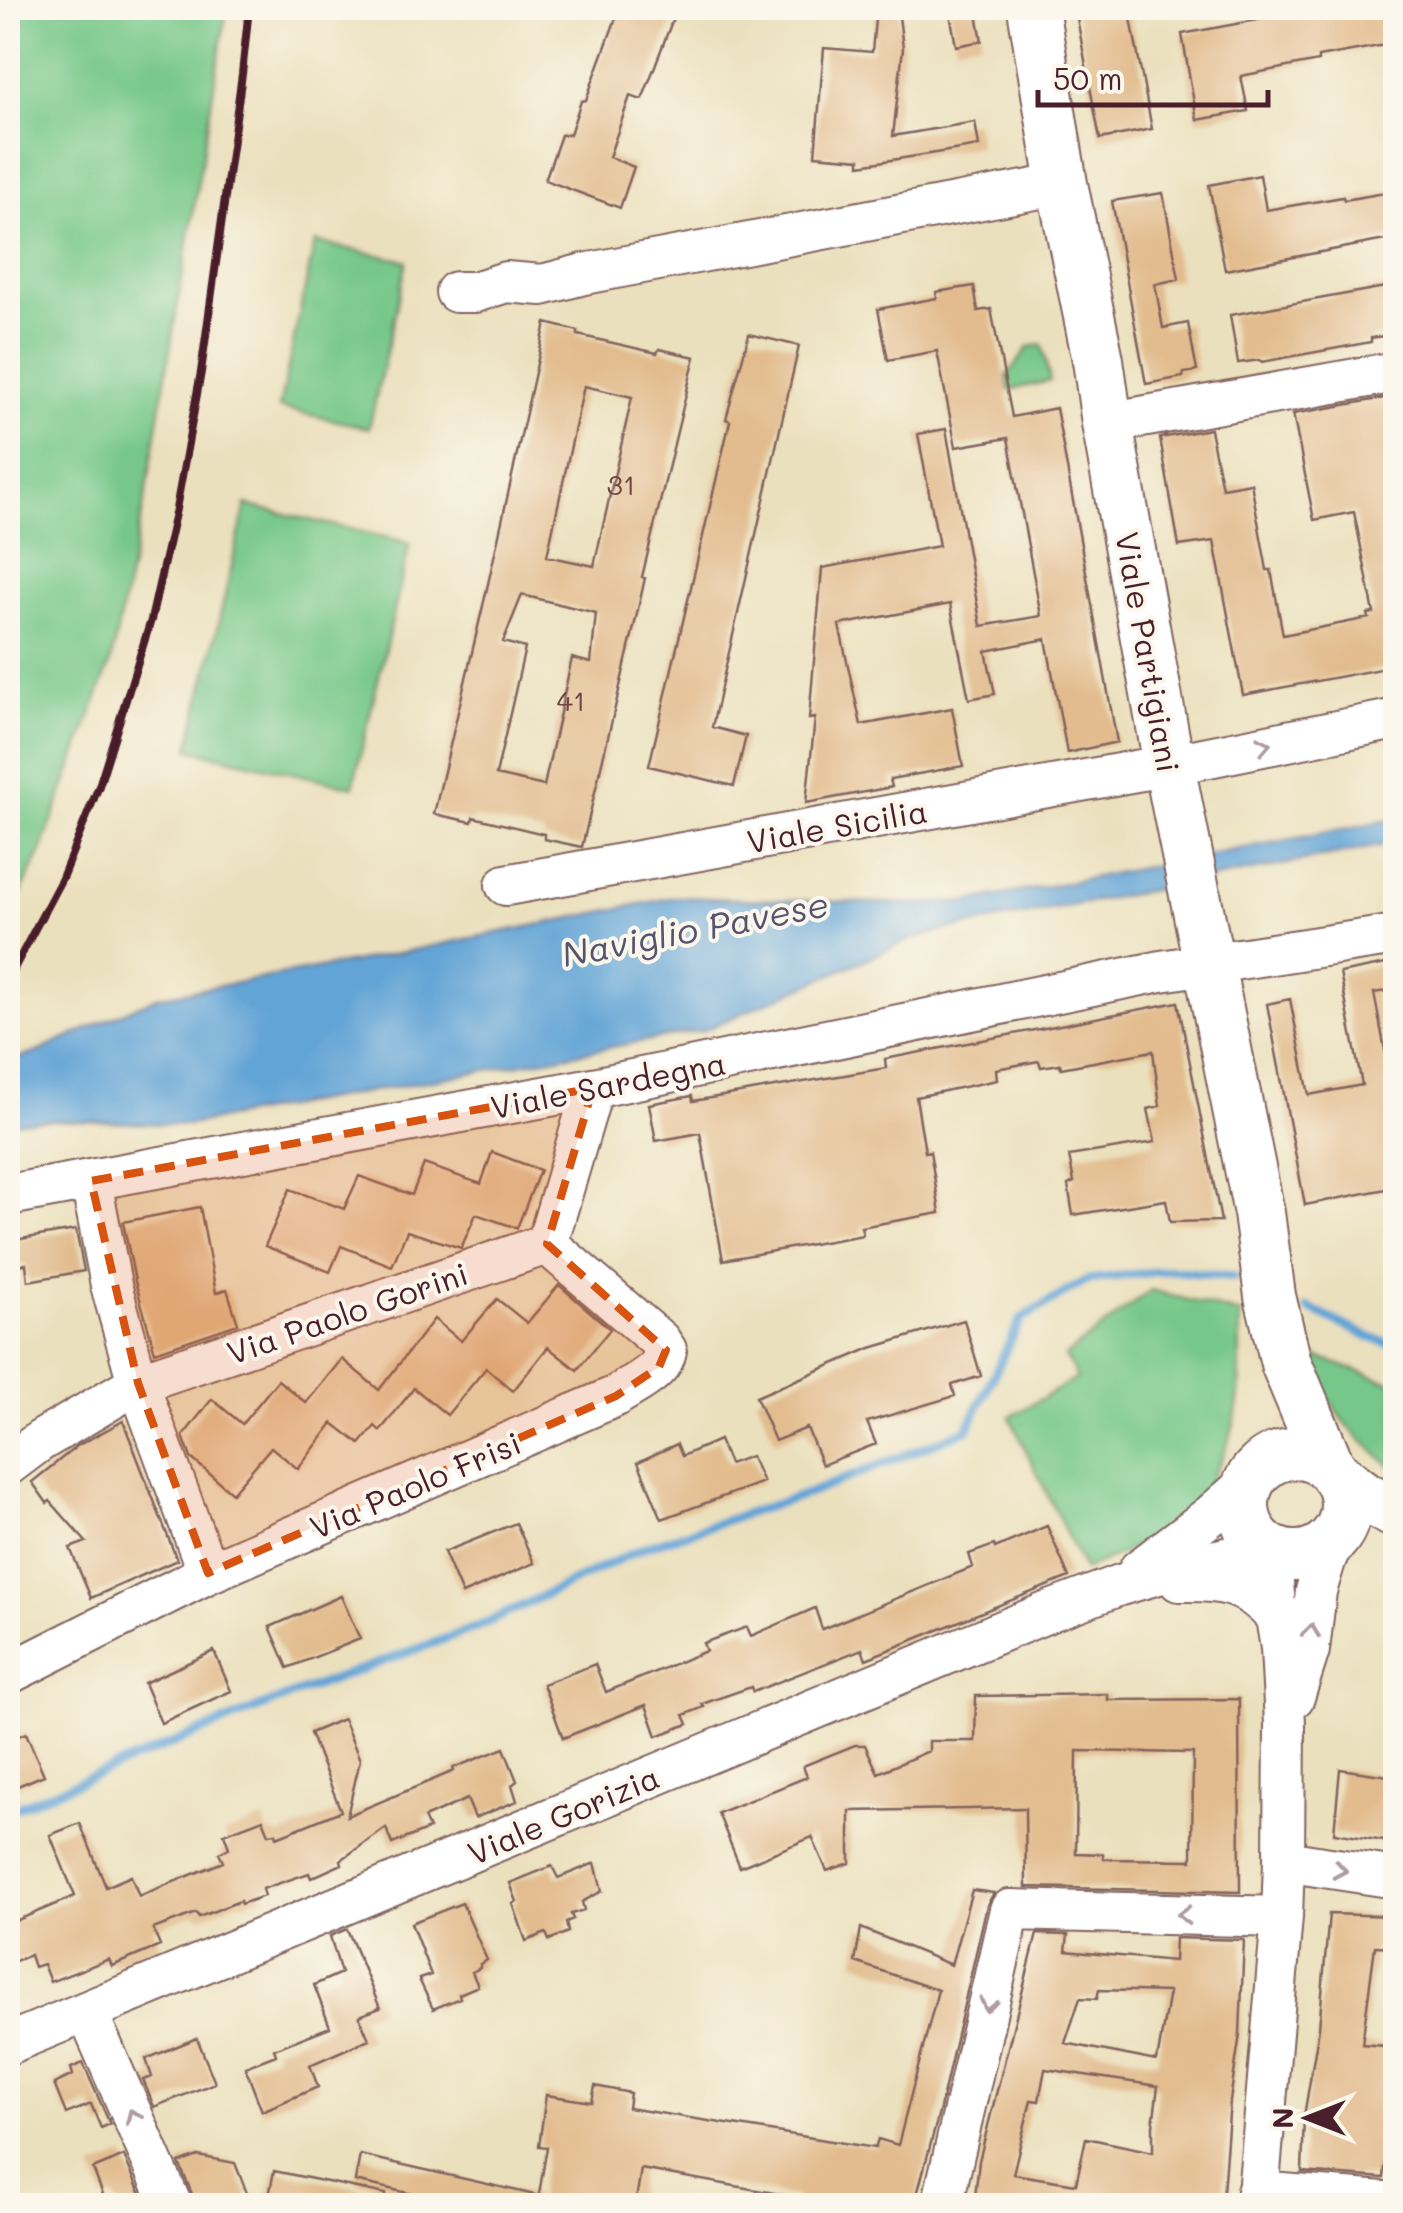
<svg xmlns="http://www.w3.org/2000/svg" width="1403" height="2213" font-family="Mali,sans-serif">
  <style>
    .green { fill: #76c789; stroke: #60735a; stroke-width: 2.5 }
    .water { fill: #63a4d6; stroke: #566280; stroke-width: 2.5 }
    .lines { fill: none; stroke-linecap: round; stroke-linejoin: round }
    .stream { stroke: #63a4d6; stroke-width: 9 }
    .building { fill: #e2bc8e; fill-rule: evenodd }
    .minor-casing { stroke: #82635e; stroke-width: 44 }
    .major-casing { stroke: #82635e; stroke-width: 54 }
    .minor { stroke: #fff; stroke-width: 40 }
    .major { stroke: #fff; stroke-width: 50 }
    .rail { stroke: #4a1f2b; stroke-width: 8 }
    .oneway { stroke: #ae9aa0 }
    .marked { fill: #d8530f; fill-opacity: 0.2; stroke: #d8530f; stroke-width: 8; stroke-dasharray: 20 12; stroke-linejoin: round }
    .labels { text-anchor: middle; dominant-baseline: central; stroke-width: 8; stroke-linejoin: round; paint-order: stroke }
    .number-label { font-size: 28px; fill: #704644 }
    .street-label { font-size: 32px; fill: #4a1f2b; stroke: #fbf7ec }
    .water-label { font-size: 35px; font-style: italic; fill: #54546f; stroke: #fbf7ec }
  </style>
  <rect width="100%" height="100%" fill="#fbf7ec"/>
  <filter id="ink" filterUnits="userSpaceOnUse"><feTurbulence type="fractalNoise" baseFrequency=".01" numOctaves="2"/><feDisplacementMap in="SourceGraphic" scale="20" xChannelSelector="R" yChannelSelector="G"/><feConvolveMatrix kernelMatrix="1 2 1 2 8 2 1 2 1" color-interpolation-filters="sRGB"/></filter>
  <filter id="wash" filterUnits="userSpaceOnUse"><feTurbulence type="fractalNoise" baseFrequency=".0048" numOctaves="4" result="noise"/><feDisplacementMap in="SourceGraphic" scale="40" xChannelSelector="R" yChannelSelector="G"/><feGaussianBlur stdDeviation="2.25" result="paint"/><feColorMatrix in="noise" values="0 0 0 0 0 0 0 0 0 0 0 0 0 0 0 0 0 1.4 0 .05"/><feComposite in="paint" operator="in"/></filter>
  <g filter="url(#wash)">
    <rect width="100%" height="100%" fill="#ebe0bd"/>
    <path class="green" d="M8,8h219l-82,492 -34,160 -71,194 -32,65z
      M315,242l92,19 -38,167 -90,-20z
      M1042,345l8,36 -41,9 -2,-14 22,-29z
      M246,505l164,38 -57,244 -164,-38z
      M1151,1290l89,24c-1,26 1,53 -1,79 -6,61 -37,116 -91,147 -20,12 -43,20 -64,30l-74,-153 67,-39 -12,-22z
      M1311,1355l84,29v85c-43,-35 -68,-59 -84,-114z"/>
    <path class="water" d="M1395,819v24l-448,87 -35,9 -208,91 -516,95 -141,-5 -39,3v-62l27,-8 122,-56 196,-35 322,-65 236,7 55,-2z"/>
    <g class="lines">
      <path class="stream" d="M1308,1308l61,29 27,9
        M8,1811l280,-115 192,-70 167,-80 163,-53 157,-63 54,-111 66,-39 84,-10 63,7"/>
    </g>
    <g id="blocks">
      <path class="building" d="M625,8h52l-35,92 -12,-4 -21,61 25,10 -14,41 -75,-28 16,-45 9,-1 11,-33 5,-1 30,-82h5z
        M876,8h22l5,40 -10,88 82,-14 4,24 -119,19v-6l-45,-4 9,-107 48,4z
        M949,8h27l6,33 -26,5z
        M1075,8h54l23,121 -52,10z
        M1322,8h74v35l-78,14v4l-77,15 7,35 -51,9 -15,-86z
        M1260,175l6,35 77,-13 1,3 52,-9v47l-171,32 -16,-85z
        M1163,193l16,86 -24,5 8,44 25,-5 9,48 -13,2 -1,4 -37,7 -34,-183z
        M1396,285v49l-25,4v4l-109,20 -2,-2 -22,3 -8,-48z
        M974,286l4,25 13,-2 21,108 44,-9 61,334 -50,11 -21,-114 -60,12 9,43 -26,5 -19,-95 -111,21 22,100 91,-17 11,58 -73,13 2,8 -86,16 9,-85 -6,1 13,-151 117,-22 -21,-112 28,-5 35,197 60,-10 -33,-178 -52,9 -19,-96 -49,9 -10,-51 59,-11 -1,-6z
        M546,323l32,8v4l79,18 2,-4 36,8 -53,220 3,1 -11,49 -52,220 -38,-8v-5l-71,-17 -1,5 -38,-8 52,-221zM584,386l48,11 -38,169 -47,-10zM522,595l74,18 -5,50 -19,-5 -28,128 -48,-11 29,-127 -22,-6z
        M749,334l50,12 -87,381 34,9 -12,50 -85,-20 81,-345 -4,-2z
        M1396,396v270l-153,29 -29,-154 -35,5 -19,-108 50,-9 12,59 29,-5 16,87h4l12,65 86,-17 -1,-4 6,-1 -20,-101 -40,8 -21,-106z
        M1396,962v27l-22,4 22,114v80l-91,18 -38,-201 23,-5 19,96 53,-10 -22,-112z
        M1178,1002l43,219 -51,1 -4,-22 -93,15 -5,-30 6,-3 -5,-26 86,-14 -7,-33 12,-3 -7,-55 -92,17 -1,-4 -19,3 -2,-6 -43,8 1,11 -81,17 9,55 5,-1 10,62 -79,14 2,8 -140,25 -23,-127 -44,8 -7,-37 43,-8 1,5 193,-33 -1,-9z
        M492,1152l48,18 -23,58 -41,-14 -15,34 -54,-17 -15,35 -51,-20 -11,26 -65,-26 25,-57 54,20 15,-33 53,19 12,-31 57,20z
        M200,1207l16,86 11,-4 11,35 -83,28 -20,-71 -12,-59z
        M76,1230l8,41 -56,10 -2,-17 -18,2v-25z
        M559,1285l51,44 -33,41 -29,-23 -35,44 -27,-23 -39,47 -33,-27 -34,43 -5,-5 -15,18 -27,-21 -35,46 -27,-22 -39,46 -41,-35 -8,-22 29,-37 30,25 36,-44 28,23 36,-44 37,31 55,-71 27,22 36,-42 30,24z
        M964,1320l17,56 -29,9 3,11 -88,26 9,22 -54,21 -15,-37 -32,13 -19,-44 115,-49z
        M123,1421l54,139 -86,38 -21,-50 16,-6 -36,-41 -3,2 -15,-21 45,-36z
        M719,1440l10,24 22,-8 12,26 -101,37 -24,-57 39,-18 5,12z
        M516,1523l18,40 -72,31 -18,-42z
        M1047,1526l22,51 -203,82 -4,-10 -109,43 -2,-5 -49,17 2,3 -20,8 4,9 -31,12 -11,-31 -83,33 -20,-54 52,-20 11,28 100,-41 -3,-8 44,-16 4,9 64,-28 7,21 151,-62 -4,-13 25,-9 1,3z
        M341,1596l19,43 -72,29 -18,-41z
        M214,1651l17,40 -70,32 -17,-40z
        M1108,1694v6l131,-1 1,193 -214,-5 -1,-79 -175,3v52l-23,8 -15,-34 -72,30 -22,-54 89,-36 -4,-11 52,-21h10l13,28 51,-22v-10h46l1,-45zM1077,1751l116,2 -1,107 -88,-1 -1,-5 -27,-1z
        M343,1719l17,41 -13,56 107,-45 -1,-3 51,-20 13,33 -5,4 5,16 -42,17 -8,-19 -43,19 5,11 -37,15 -6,-16 -45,32 1,4 -31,14 -2,-5 -47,16 2,7 -23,8 -1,-3 -41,16 -3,-4 -43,16 7,17 -48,20 -3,-7 -59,23 -7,-18 -9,3 -4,-12 -22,9v-40l67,-28 -25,-61 30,-12 26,64 25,-11 8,20 84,-34 -4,-9 10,-5 -5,-14 39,-15 6,15 7,-1 1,4 64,-26 -31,-78z
        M26,1733l18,42 -36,15v-50z
        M1340,1769l56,8v66l-62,-10z
        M595,1863l7,28 -20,11 2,8 -13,4 2,5 -7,3 2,10 -19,8 -3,-7 -20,8 -13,-37 4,-2 -7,-19 42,-17 6,12z
        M972,1890l22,3 -7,12 -48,208 -25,93h-120l2,-9 -155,-28 -6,37h-98l10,-59 -8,-1 7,-51 46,7 3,-16 35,7 -2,15 247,40 3,-9 20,6 40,-155 -83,-28 6,-34 90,37z
        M462,1903l25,57 -7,4v4l-8,4 6,14 -19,8 1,4 -27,11 -14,-30 12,-4 -20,-52z
        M1329,1914l67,2v31l-21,-1 -13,98 34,3 -12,131 -82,-6 2,-56 15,-88z
        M347,1929l33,79 -21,8 10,23 -59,26 8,22 -56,24 -17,-44 31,-12 -2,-6 56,-22 -16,-42 27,-12 -11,-37z
        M1037,1934l31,1 -2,16 108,10 1,-23 69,2 -4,94 -10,67 -8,105h-248l5,-45zM1099,1990l70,2 -12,69 -92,-18 15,-45 17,1zM1045,2069l113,17 -5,39v27l-67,-14 -10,46 -63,-10 18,-74 8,1z
        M197,2038l18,45 -61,24 -11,-27 9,-3 -6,-18z
        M83,2063l27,61 -9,4 -10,-24 -25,10 -12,-30 19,-9 -2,-7z
        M360,2155l175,40 -1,11h-69l-110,-25z
        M124,2156l21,48 -27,2 -4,-9 -9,3 -12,-31z
        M198,2156l37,7 17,43h-55l-18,-43z
        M274,2171l112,23 -1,12h-118z"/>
    </g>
  </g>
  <g filter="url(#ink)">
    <use href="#blocks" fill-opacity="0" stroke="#82635e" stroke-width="2.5"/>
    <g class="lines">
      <g class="minor-casing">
        <path id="minor" d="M456,292h19l31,-10 36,3 42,-11 478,-90
          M1107,423l289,-51
          M506,885l663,-120 227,-46
          M91,1181l20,104 27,98 70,190
          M8,1195l585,-107 568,-117 235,-36
          M547,1244l46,-156
          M8,1465l32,-24 98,-58 409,-139
          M1139,1570l71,-54 41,-36
          M1179,1581c42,-1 68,2 97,36
          M8,1674l200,-101 408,-177c18,-12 47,-24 50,-46l-6,-9 -113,-97
          M1294,1697l15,-47 7,-59 9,-30 10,-25
          M1284,1861l112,17
          M87,2012l85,194
          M8,2044l1045,-434 67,-25 62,-18 88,-18 6,68 5,31 4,76 -1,137 -2,56 -25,289
          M1257,2192l139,11
          M942,2206l68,-296 272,7"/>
      </g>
      <g class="major-casing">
        <path id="major" d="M1033,8l29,176 36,176 9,63 62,342 90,448 11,83 16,67 44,105
          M1244 1505a51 51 0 1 1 102 0a51 51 0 1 1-102 0Z
          M1335,1474l30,23 31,16"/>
      </g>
      <use href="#minor" class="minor"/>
      <use href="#major" class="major"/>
      <path class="rail" d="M8,980l54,-102 37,-92 52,-166 25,-111 25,-137 41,-298 7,-66"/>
    </g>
    <defs><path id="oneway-chevron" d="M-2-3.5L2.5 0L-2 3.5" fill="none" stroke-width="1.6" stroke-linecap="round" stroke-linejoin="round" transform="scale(2.5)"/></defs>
    <g class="oneway">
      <use href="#oneway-chevron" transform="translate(1264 745) rotate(-11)"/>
      <use href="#oneway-chevron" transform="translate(1311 1631) rotate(-83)"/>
      <use href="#oneway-chevron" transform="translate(1340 1870) rotate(9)"/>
      <use href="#oneway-chevron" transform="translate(1184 1915) rotate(-178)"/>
      <use href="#oneway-chevron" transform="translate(988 2005) rotate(103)"/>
      <use href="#oneway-chevron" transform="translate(133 2116) rotate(-114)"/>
    </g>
  </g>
  <path class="marked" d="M593,1088l-46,156 119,106 -7,17 -43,29 -408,177 -70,-190 -47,-202z"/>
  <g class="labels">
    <g class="number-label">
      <text x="621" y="484">31</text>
      <text x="571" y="700">41</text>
    </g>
    <g class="street-label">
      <text transform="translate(1149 652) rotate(80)">Viale Partigiani</text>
      <text transform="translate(837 825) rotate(-10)">Viale Sicilia</text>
      <text transform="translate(608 1084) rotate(-11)">Viale Sardegna</text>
      <text transform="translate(347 1312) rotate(-19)">Via Paolo Gorini</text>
      <text transform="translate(415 1484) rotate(-23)">Via Paolo Frisi</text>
      <text transform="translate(563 1814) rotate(-23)">Viale Gorizia</text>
    </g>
    <g class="water-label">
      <text transform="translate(695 928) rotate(-11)">Naviglio Pavese</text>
    </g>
  </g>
  <rect width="1403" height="2213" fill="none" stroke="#fbf7ec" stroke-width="40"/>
  <g transform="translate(1308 2118) rotate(270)" stroke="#fbf7ec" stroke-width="8" paint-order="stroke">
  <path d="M0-8L18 38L0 25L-18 38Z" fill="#4a1f2b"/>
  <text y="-15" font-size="28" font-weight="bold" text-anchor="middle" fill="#4a1f2b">N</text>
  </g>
  <path d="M1038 90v15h230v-15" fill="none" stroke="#4a1f2b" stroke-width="5"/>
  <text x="1053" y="90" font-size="30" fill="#4a1f2b" stroke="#fbf7ec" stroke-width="8" paint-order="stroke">50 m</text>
</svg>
